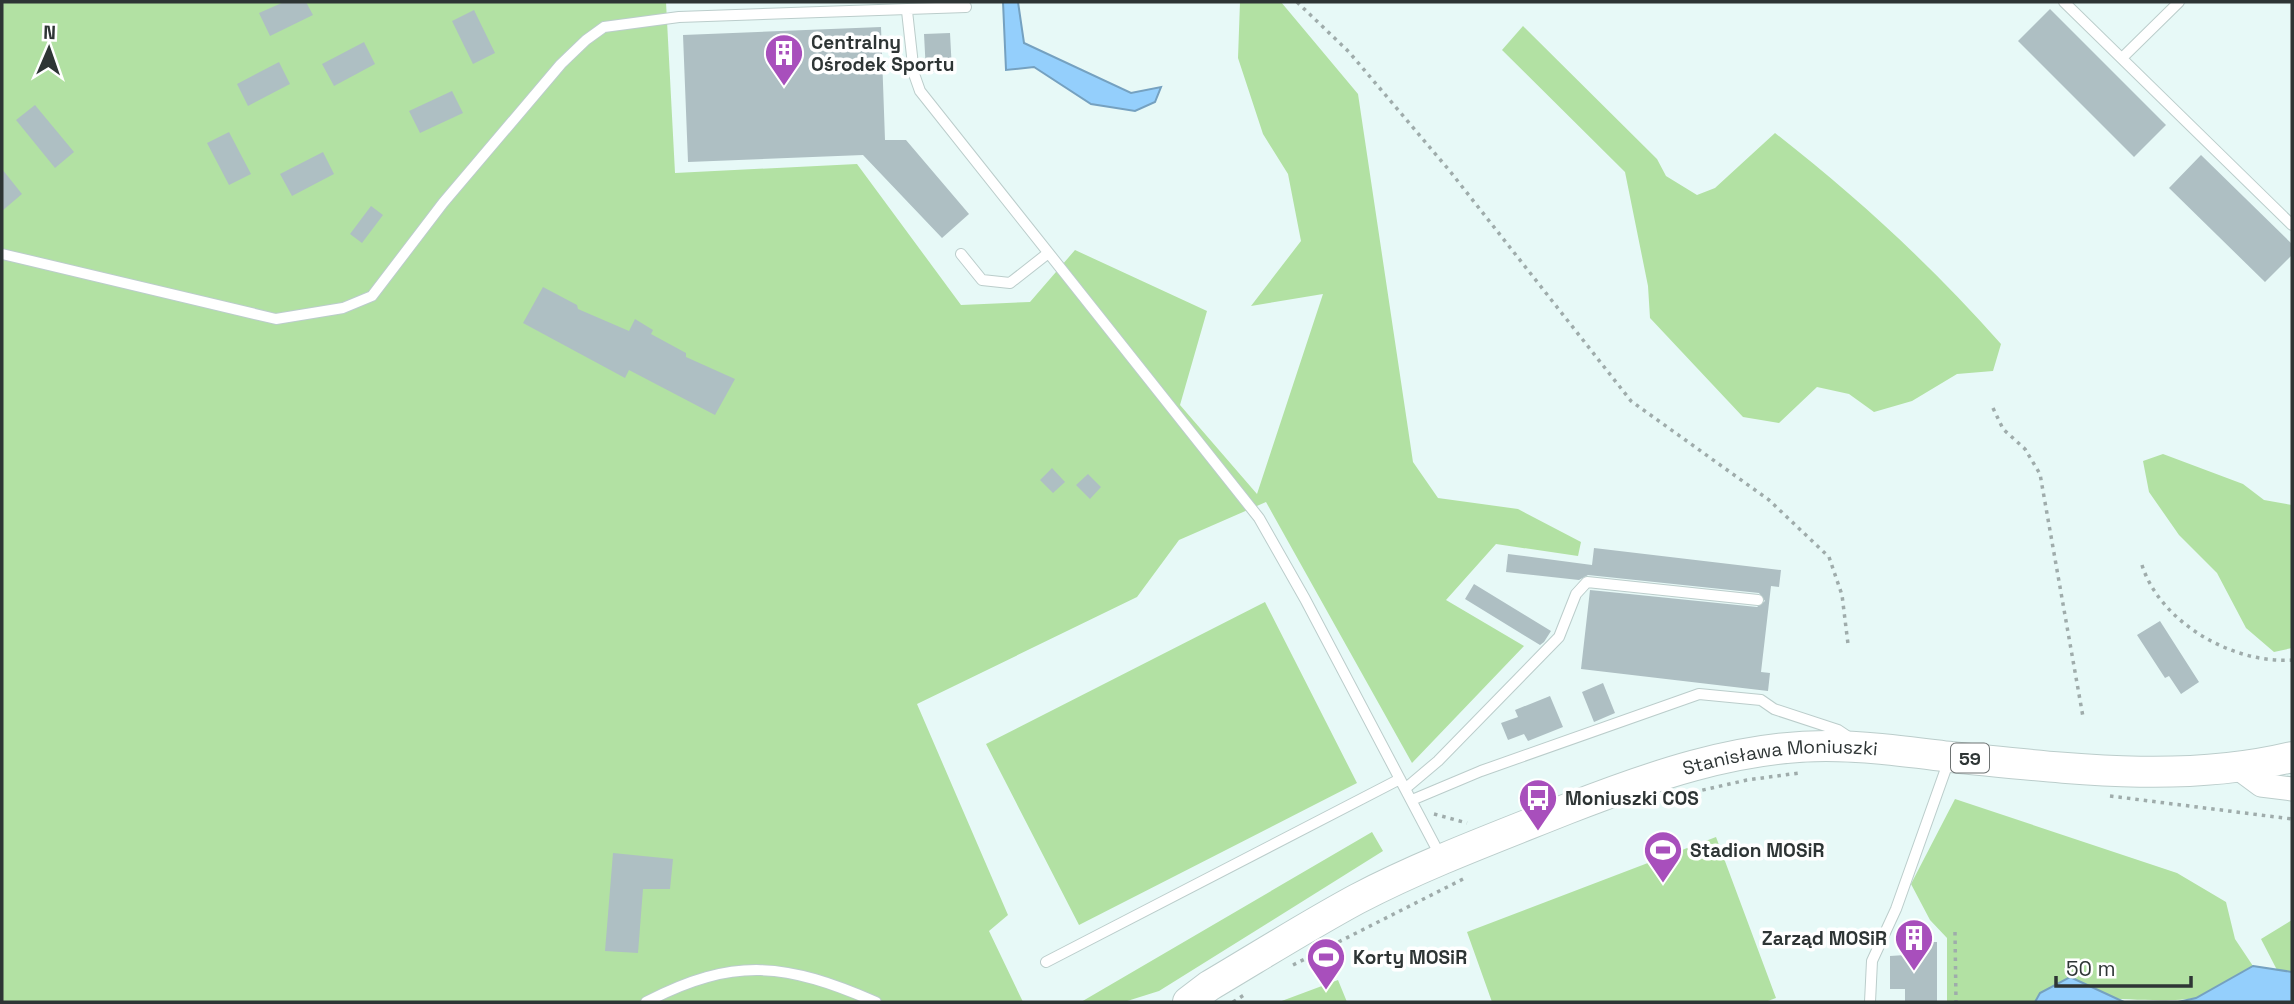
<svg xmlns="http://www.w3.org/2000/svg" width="2294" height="1004" font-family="'Space Grotesk',sans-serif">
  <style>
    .green { fill: #b2e1a3 }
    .water { fill: #94cffc; stroke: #75a1c0; stroke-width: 2 }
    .building { fill: #aebfc3 }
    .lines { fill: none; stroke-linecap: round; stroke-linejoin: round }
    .service-casing { stroke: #bbcdcb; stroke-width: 12 }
    .tertiary-casing { stroke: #bbcdcb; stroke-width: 25 }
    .primary-casing { stroke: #bbcdcb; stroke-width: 32 }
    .path { stroke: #9facab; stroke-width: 3.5; stroke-dasharray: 3.5 5; stroke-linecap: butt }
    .service { stroke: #fff; stroke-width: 10 }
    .tertiary { stroke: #fff; stroke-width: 23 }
    .primary { stroke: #fff; stroke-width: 30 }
    .labels { text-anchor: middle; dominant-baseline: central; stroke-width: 7; stroke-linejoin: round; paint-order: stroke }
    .shield { fill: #fff; stroke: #6d7272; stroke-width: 2 }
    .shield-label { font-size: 18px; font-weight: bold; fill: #2e3535 }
    .poi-label { font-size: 19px; font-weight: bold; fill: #2e3535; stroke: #fff; text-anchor: start }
    .street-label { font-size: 19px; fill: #2e3535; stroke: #fff }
  </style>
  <rect width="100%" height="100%" fill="#e7f9f7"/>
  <path class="green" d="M2,2h664l9,171 182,-9 104,141 69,-3 45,-52 132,61 -27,94 77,89 66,-200 -72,12 50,-65 -13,-67 -25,-40 -25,-76 2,-56h41l77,92 55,368 25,36 80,11 63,33 -3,14 -82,-12 -50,56 78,46 -112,117 -146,-261 -87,38 -42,57 -220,107 91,211 -19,16 34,71h-1021z
    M1523,26l134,133 9,17 31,19 18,-7 60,-55c82,64 157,133 226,211l-8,27 -36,3 -45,27 -38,11 -25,-18 -32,-7 -38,36 -36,-6 -93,-99 -2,-32 -23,-114 -123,-122z
    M2163,454l80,30 21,16 28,5v143l-18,4 -28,-24 -29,-55 -38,-38 -30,-43 -6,-31z
    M1265,602l92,181 -278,142 -93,-181z
    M1955,799l222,74 49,29 9,37 18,27c-18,11 -37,24 -57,32 -36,6 -116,-2 -156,-5l-5,9h-88v-64l-17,-18 -19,-36z
    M1372,832l11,19 -224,140 -35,11h-43z
    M1716,837l60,161 -11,4h-273l-25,-70z
    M2292,920v52l-15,-2 -16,-31z
    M1338,980l9,22h-68z"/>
  <path class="water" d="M1003,2h15l6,41 107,50 30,-6 -6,15 -20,9 -44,-7 -57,-37 -28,3z
    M2253,966l39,6v30h-114l18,-4z
    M2070,977l54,25h-89l5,-9z"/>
  <path class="building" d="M284,2h22l7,13 -43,21 -11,-23z
    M2050,9l116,116 -32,32 -116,-116z
    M474,10l21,43 -22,11 -21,-43z
    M881,27l4,113h21l63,74 -27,24 -79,-83 -175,7 -5,-127z
    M950,33l2,38 -26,1 -2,-38z
    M364,42l11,22 -41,22 -12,-22z
    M279,62l11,22 -42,22 -11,-22z
    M452,91l11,22 -43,20 -11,-22z
    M35,105l39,47 -19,16 -39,-48z
    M229,132l22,42 -22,11 -22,-42z
    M323,152l11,22 -42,22 -12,-22z
    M2201,155l91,89v11l-27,27 -96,-94z
    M2,169l20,25 -20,17z
    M371,206l12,9 -21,28 -12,-9z
    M543,287l34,18 1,4 51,22 6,-12 18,11 -2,4 35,19v4l49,22 -20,36 -86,-45 -4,8 -102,-55z
    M1052,468l13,14 -12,11 -13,-13z
    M1088,474l13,13 -11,12 -14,-14z
    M1594,548l187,22 -2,17 -8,-1 -10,86 9,1 -2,18 -187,-22 9,-79 167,17 8,-6 -6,-8 -171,-18 -9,5 -73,-8 2,-18 84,11z
    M1474,584l77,47 -7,11 -4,3 -75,-46z
    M2160,621l39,61 -18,12 -12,-18 -4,2 -28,-43z
    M1603,683l12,30 -21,9 -12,-30z
    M1550,696l13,31 -35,14 -4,-7 -16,6 -7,-17 17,-6 -3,-7z
    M613,853l60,6 -3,30h-27l-5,64 -33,-2z
    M1905,942h32v60h-32v-13h-15v-33l15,-1z"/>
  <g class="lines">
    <g class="service-casing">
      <path id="service" d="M2064,2l228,223
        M907,11l7,63 6,17 339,427 46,81 136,258
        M2123,57l56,-55
        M2,254l274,65 67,-11 29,-12 71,-93 118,-139 25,-24 18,-13 75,-10 287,-10
        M961,254l21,26 28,3 37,-29
        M1406,788l32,-27 121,-124 17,-43 11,-12 171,18
        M1412,800l69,-29 218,-77 62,6 13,9 64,21 12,8
        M1046,962l354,-183
        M646,1002c89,-46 140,-39 230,0
        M1870,1002l2,-41 24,-52 53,-149"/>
    </g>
    <g class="tertiary-casing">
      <path id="tertiary" d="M2238,768l23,17 31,4"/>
    </g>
    <g class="primary-casing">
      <g id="primary">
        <path id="s1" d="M1188,1002l21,-16c49,-29 98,-60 148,-87 67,-35 140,-62 210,-90 82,-32 170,-63 259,-63 42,0 84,6 125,11 114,11 229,27 341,0"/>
      </g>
    </g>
    <path class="path" d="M1297,2l52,50 100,118 182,231 138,99 60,57 13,38 6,49
      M1993,408l10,21 22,20 15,25 43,243
      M2142,565c18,57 90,99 150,95
      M1694,792l53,-12 52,-7
      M2110,796l182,23
      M1434,814l33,9
      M1955,932l1,70
      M1293,965l174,-88
      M1233,1002l14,-9"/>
    <use href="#service" class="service"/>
    <use href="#tertiary" class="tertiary"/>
    <use href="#primary" class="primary"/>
  </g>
  <defs>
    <g id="building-pin" transform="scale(2.0125)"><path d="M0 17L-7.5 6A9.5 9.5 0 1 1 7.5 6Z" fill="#a84fbc" stroke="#fff"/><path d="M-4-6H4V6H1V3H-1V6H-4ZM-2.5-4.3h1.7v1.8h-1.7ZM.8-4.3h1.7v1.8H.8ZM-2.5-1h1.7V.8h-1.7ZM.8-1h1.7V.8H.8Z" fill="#fff"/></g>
    <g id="bus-pin" transform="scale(2.0125)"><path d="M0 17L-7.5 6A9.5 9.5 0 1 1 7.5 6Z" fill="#a84fbc" stroke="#fff"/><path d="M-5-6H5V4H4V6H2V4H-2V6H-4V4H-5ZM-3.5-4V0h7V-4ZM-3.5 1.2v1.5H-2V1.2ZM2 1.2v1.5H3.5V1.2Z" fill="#fff"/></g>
    <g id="stadium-pin" transform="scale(2.0125)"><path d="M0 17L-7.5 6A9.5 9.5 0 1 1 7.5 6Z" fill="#a84fbc" stroke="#fff"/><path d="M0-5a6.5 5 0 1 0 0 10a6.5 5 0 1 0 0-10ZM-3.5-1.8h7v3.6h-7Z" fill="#fff"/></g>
  </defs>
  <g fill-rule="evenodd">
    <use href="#building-pin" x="784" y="53"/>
    <use href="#bus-pin" x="1538" y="798"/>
    <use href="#stadium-pin" x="1663" y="850"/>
    <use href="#building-pin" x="1914" y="938"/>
    <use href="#stadium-pin" x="1326" y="957"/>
  </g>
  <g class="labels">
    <rect class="shield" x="1951" y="743.5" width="38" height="29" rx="5"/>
    <g class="shield-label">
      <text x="1970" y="758">59</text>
    </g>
    <g class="poi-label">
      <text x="811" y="42">Centralny<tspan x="811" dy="22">Ośrodek Sportu</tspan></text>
      <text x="1565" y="798">Moniuszki COS</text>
      <text x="1690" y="850">Stadion MOSiR</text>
      <text x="1887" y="938" text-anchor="end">Zarząd MOSiR</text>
      <text x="1353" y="957">Korty MOSiR</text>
    </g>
    <g class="street-label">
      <text stroke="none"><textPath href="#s1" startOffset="648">Stanisława Moniuszki</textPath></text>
    </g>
  </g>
  <rect width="2294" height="1004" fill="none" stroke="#2e3535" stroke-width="7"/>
  <g transform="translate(49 49) rotate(2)" stroke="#ffffff" stroke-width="5" paint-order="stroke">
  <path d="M0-5L12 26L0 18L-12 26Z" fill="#2e3535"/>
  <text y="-10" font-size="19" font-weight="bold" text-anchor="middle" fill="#2e3535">N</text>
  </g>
  <path d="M2056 976v10h135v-10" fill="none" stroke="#2e3535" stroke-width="3.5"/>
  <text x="2066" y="976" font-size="21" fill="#2e3535" stroke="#ffffff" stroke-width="5" paint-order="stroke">50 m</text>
</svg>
